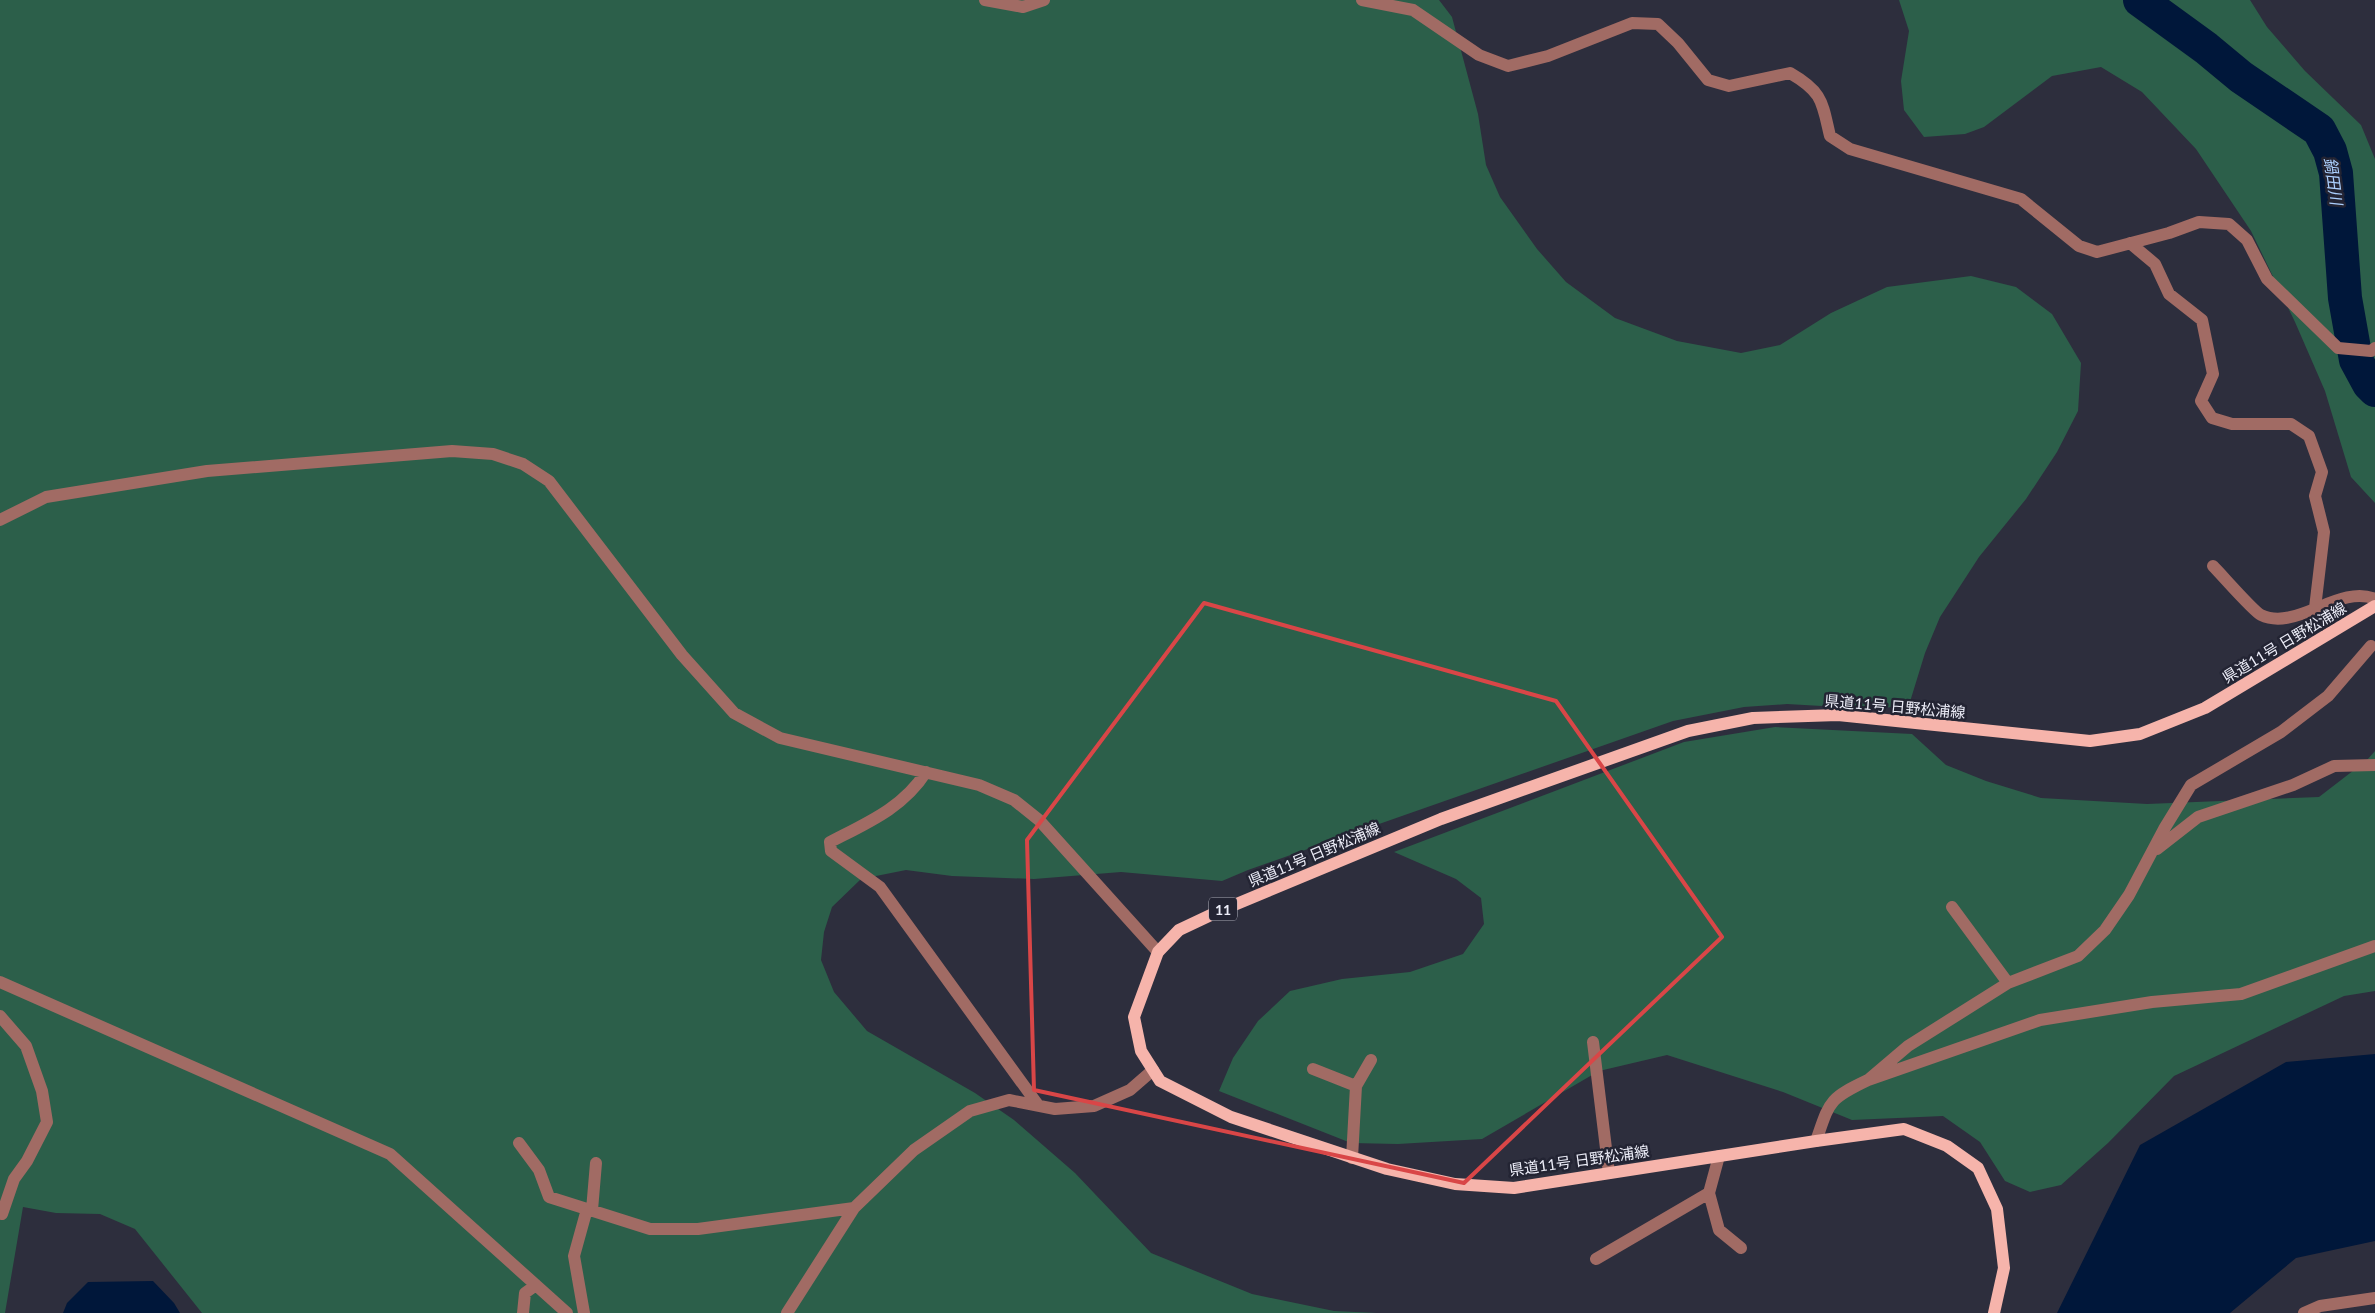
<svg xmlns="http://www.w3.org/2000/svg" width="2375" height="1313" font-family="Lato,'Noto Sans JP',sans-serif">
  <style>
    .green { fill: #2c5f4a }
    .water { fill: #00173a }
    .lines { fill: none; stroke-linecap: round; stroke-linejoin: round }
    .river { stroke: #00173a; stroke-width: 34 }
    .minor { stroke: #a16b64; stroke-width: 12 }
    .major { stroke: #f6b4ab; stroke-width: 12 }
    .marked { fill: none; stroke: #d94647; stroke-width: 4; stroke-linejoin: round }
    .labels { text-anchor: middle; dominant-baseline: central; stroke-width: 5; stroke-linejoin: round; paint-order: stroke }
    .shield { fill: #232433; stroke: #b0b1bd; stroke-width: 1 }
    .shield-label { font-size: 14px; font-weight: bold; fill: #ecedf8 }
    .street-label { font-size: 15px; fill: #ecedf8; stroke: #232433 }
    .water-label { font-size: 16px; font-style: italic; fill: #abcffd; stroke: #232433 }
  </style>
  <rect width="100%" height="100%" fill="#2d2e3d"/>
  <path class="green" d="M0,0h1439l13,17 26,97 8,51 14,32 37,52 29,33 49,36 62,23 64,12 39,-8 51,-32 56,-26 84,-11 45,11 36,27 29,49 -3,48 -21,41 -31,47 -47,58 -39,60 -15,36 -16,52 -35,4 -87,-5 -43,3 -71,14 -425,149 -26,11 -101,-9 -87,7 -82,-3 -46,-6 -45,9 -29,28 -8,25 -3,28 13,32 33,39 108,62 39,27 61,53 76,80 101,41 82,17 43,2h-1175l-67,-84 -35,-15 -44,-1 -33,-6 -18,106h-5z
    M1899,0h351l17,27 38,44 56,54 14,34v344l-24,-26 -26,-86 -30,-69 -44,-91 -55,-82 -54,-57 -41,-25 -49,9 -68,51 -19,7 -41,3 -20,-27 -3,-29 8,-50z
    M1775,727l137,7 34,31 40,16 55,17 106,6 172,-7 48,-37 8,-9v240l-31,5 -170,80 -66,67 -47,42 -31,7 -25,-11 -25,-39 -37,-26 -91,4 -69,-28 -116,-37 -68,16 -117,68 -84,5 -47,-1 -132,-52 14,-33 25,-37 32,-30 52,-12 68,-7 53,-18 21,-30 -3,-26 -25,-19 -62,-27 290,-110z"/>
  <path class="water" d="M2375,1054v187l-79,17 -66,55h-173l83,-168 146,-83z
    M153,1281l21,22 6,10h-117l4,-10 21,-21z"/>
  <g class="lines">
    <path class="river" d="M2140,0l66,48 35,29 78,53 11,21 6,22 9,125 11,62 13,24 6,6"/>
    <path class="minor" d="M985,0l38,7 21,-7
      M1362,0l51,10 66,45 29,11 40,-10 84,-33 26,1 20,19 30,37 21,6 61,-13c33,19 32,29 40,63l20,13 171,50 58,47 18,6 72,-19 30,-11 30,2 18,16 20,39 71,69 33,3 4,-3
      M2130,243l25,21 14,30 33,26 11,54 -12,27 11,17 20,6h59l18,12 13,36 -7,24 9,36 -9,76
      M0,520l46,-23 161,-26 245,-20 41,3 30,10 26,17 133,174 52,58 46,25 199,47 35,15 25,20 119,132
      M2213,566c9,9 40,45 48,49 35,17 78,-31 114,-16
      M926,772c-23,36 -59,51 -96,70l1,9 49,36 158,218
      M2157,849l41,-32 95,-32 41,-19 41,-1
      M1952,907l56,76
      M0,982l390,172 177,159
      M0,1016l26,30 16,45 5,31 -20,39 -13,18 -12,35
      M1593,1042l16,131
      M1313,1069l43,17 -4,72
      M1868,1080l40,-34 100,-63 70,-27 27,-26 24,-35 35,-66 27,-44 90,-53 47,-36 43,-50
      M1356,1086l15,-26
      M1816,1141c14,-40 12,-42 52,-61l172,-60 112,-18 89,-8 134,-48
      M519,1143l20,27 10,27 101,32h48l156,-21
      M1719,1156l-10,37 10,37 22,18
      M592,1210l4,-47
      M1596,1259l113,-66
      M523,1313l2,-20 11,-8
      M584,1313l-10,-57 13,-47
      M787,1313l67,-105 60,-58 56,-39 39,-11 46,9 39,-3 36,-16 23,-20
      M2304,1313l16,-7 55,-8"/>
    <path class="major" d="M1994,1313l10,-45 -7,-59 -19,-41 -31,-22 -43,-17 -88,12 -302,47 -59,-4 -68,-15 -156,-52 -71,-36 -19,-30 -7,-34 24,-65 21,-22 36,-17 226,-94 247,-88 65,-13 85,-3 252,26 50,-7 65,-26 170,-102"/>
  </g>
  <path class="marked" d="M1204,603l352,98 166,236 -258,246 -430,-93 -7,-250z"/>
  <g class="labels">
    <rect class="shield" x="1209" y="897.5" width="28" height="23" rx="4"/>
    <g class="shield-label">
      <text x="1223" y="909">11</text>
    </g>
    <g class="street-label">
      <text transform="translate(2284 642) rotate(-31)">県道11号 日野松浦線</text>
      <text transform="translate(1895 706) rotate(5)">県道11号 日野松浦線</text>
      <text transform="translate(1314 854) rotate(-23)">県道11号 日野松浦線</text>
      <text transform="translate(1579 1160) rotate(-8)">県道11号 日野松浦線</text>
    </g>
    <g class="water-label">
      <text transform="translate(2334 181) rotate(82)">鍋田川</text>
    </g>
  </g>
</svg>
